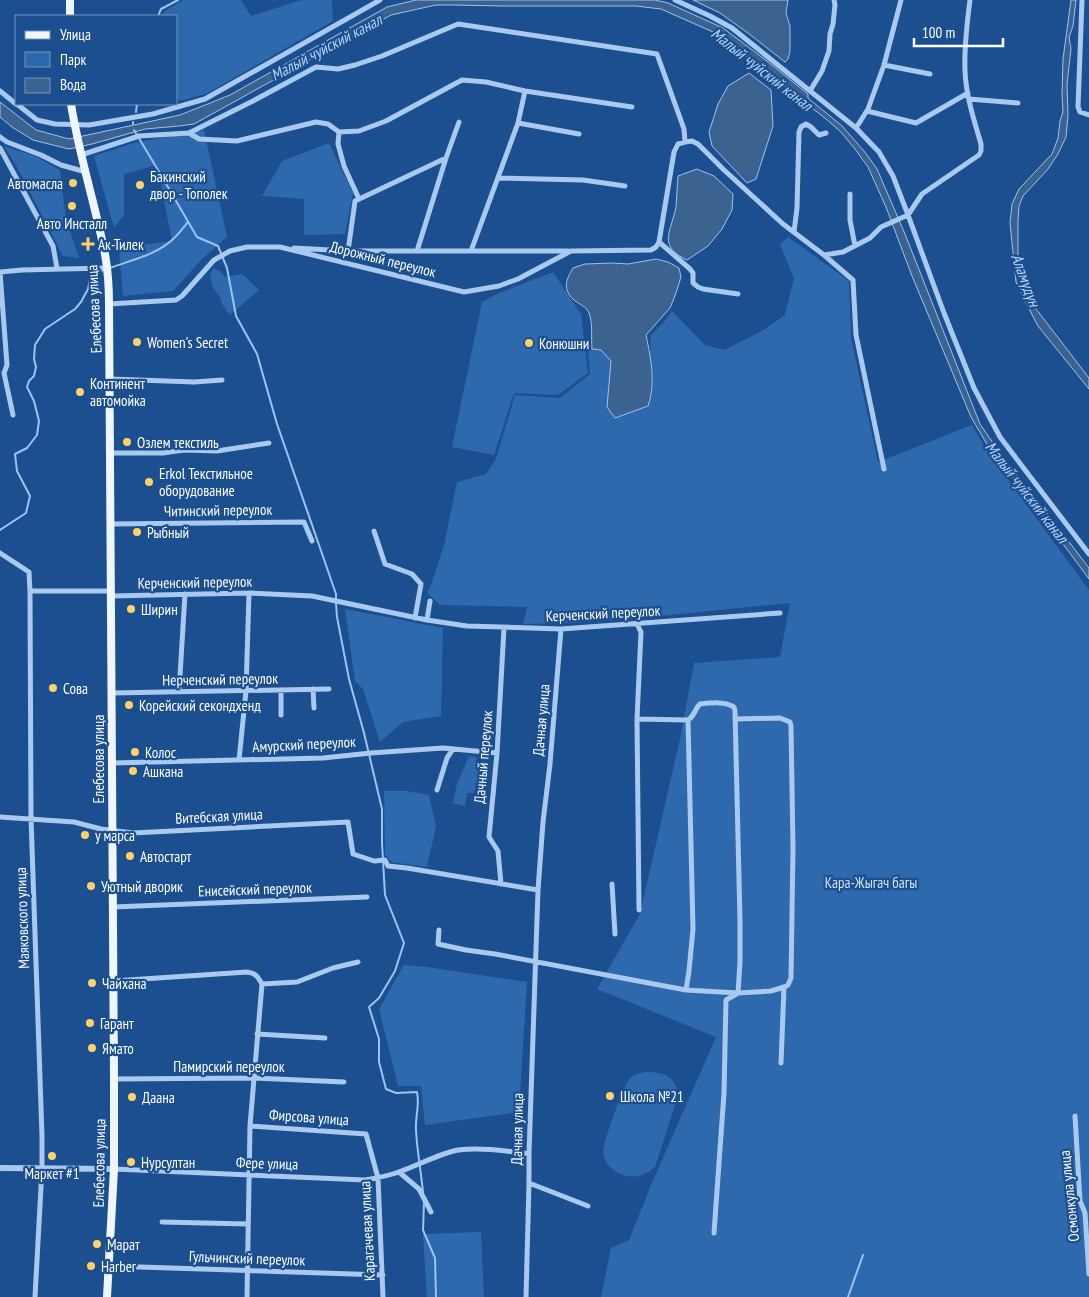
<svg xmlns="http://www.w3.org/2000/svg" width="1089" height="1297" font-family="'PT Sans Narrow',sans-serif">
  <style>
    .green { fill: #2e69ad }
    .water { fill: #3c6290; stroke: #9cc4f0 }
    .lines { fill: none; stroke-linecap: round; stroke-linejoin: round }
    .stream { stroke: #9cc4f0; stroke-width: 2 }
    .minor { stroke: #a9c9ee; stroke-width: 5 }
    .tertiary { stroke: #a9c9ee; stroke-width: 6 }
    .primary { stroke: #f0f6ff; stroke-width: 8 }
    .poi-dot { fill: #ffd166; stroke: #1b4f8f; stroke-width: 2 }
    .labels { text-anchor: middle; dominant-baseline: central; stroke-width: 4.5; stroke-linejoin: round; paint-order: stroke }
    .poi-label { font-size: 15px; fill: #fff; stroke: #1b4f8f; text-anchor: start }
    .street-label { font-size: 15px; fill: #fff; stroke: #1b4f8f }
    .park-label { font-size: 15px; fill: #cfe3fa; stroke: #1b4f8f }
    .water-label { font-size: 16px; font-style: italic; fill: #b5d3f5; stroke: #1b4f8f }
  </style>
  <rect width="100%" height="100%" fill="#1b4f8f"/>
  <path class="green" d="M183,0h58l10,16 51,-16h30l1,21 -127,73 -27,7 -3,-7v-78h-14l3,-5z
    M204,130l23,107 -27,24 -27,30 -50,5 -4,-48 53,-7 -15,-76 -33,9v41l-10,13 -20,-72 40,-13z
    M329,143l24,50 -8,41 -41,1v-36l-42,-3 20,-35z
    M4,146l31,10 25,14 6,49 13,39 -16,-2 -46,-89z
    M788,237l61,44 2,57 27,124 94,-37 13,23 104,142v707h-488l10,-49 18,-8 22,-55 65,-148 -119,-48 43,-75 40,-175 14,-76 86,-6 10,-54 -149,15 -75,5 -43,1 4,-17 -87,-2 -13,-13 3,-4 14,-43 13,-63 29,-8 10,-15 19,-64 45,3 30,-24 -2,-26 13,2 10,11 -4,46 44,-10 2,-19 -3,-24 1,-19 13,-13 8,-11 33,34 19,5 36,-18 25,-17 9,-37 -14,-33z
    M213,268l7,3 5,6 17,-3 17,16 -29,25 -8,-11 -2,-7 -7,-9 -3,-11z
    M553,272l28,42 7,59 -30,22 -44,-2 -20,62 -42,-8 30,-145 17,-9z
    M345,609l98,19 -2,88 -38,6 -23,20 -17,-53 -8,-8z
    M469,756l7,1 1,13 12,1 -1,13 -12,-1 -2,10h-7l-2,13 -12,-3 4,-19z
    M384,791h23l22,4 7,31 -9,41 -36,-5 -6,-8z
    M404,965l23,2 100,15 -8,130 -94,13 -4,-39h-23l-19,-77z
    M645,1072c19,0 31,4 33,24l-23,71c-9,8 -19,12 -32,8 -8,-3 -17,-9 -19,-18 -1,-3 -1,-8 0,-11 2,-11 20,-62 27,-69 4,-3 9,-4 14,-5z
    M481,1232l3,65h-57l-4,-63z"/>
  <path class="water" d="M416,0h239l13,3 55,25 44,33 41,33v4l34,28 22,25 13,18 28,65 75,190 29,42 21,25 59,77v11l-54,-73 -29,-36 -18,-24 -17,-29 -59,-141 -26,-69 -18,-40 -13,-18 -14,-17 -15,-13 -93,-73 -20,-14 -52,-23 -25,-3h-134l-48,-1h-18l-45,10 -197,109 -15,2 -34,3 -53,15 -23,5 -36,-9 -21,-13 -12,-10v-15l36,28 33,9 111,-24 50,-20 157,-88z
    M693,0h95l-2,13 4,13v25l-2,8 -3,3 -37,-29 -28,-20z
    M1071,0h5l-3,26 -4,11 2,12 -4,35 1,31 -2,22 -8,17 -10,15 -25,27 -4,10 -1,15v39l18,49 20,26 33,43v11l-51,-63 -13,-25 -9,-19 -6,-59 2,-19 7,-15 33,-35 6,-16 2,-17 3,-9 -1,-17 1,-36z
    M749,73l22,17 2,36 -17,53 -9,4 -35,-37 -3,-14 9,-28 10,-18z
    M697,169l17,7 19,18 -1,16 -10,19 -14,17 -21,14c-30,-14 -16,-28 -11,-53 1,-10 1,-21 2,-31z
    M656,259l12,3 11,6 2,9 -5,16 -6,15 -24,27c5,24 10,48 2,71l-33,12 -8,-11 4,-46 -10,-11 -9,-1c-1,-11 1,-26 -3,-36 -3,-7 -9,-8 -15,-13 -12,-11 -8,-20 -1,-32l12,-4 28,-1 15,1z"/>
  <g class="lines">
    <path class="stream" d="M158,16l3,-7 17,-9
      M136,112l1,-8
      M133,124v-2
      M134,130l24,40 39,67 21,9 9,22 9,48 21,38 20,70 59,170v5
      M110,268c21,-8 46,-13 62,-28 6,-5 11,-12 16,-18
      M0,530l26,-17 4,-17 -13,-25 -2,-17 12,-6 10,-13 2,-14 -5,-20 -7,-14 2,-6 5,-5 2,-9 -2,-8 1,-14 10,-16 30,-20 6,-7 7,-13 3,-14 12,-5
      M336,603l1,14 12,62 15,54 18,76v34l3,52 19,48 -9,28 -16,27 -10,9 10,32v23l7,27 10,4 21,-1c3,14 -2,24 -1,38 1,21 5,41 7,62
      M424,1202l-1,28 12,28 1,39
      M848,1297l15,-42"/>
    <path class="minor" d="M675,0l35,16 22,12 124,100 23,24 14,24 15,39 36,98 30,75 26,49 89,117
      M1082,0l-4,107 2,5 9,3
      M884,65l46,9
      M0,91l16,13
      M525,91l107,16
      M810,91l12,-20 7,-20 1,-17 3,-10 2,-19 -1,-5
      M969,99l49,4
      M17,104l20,16 18,4 34,1 64,-11 52,-15 175,-99
      M867,111l49,12 52,-30
      M518,123l61,11
      M856,128l12,-19 16,-44 17,-65
      M339,132l20,-1 27,-10 76,-41 24,2 39,9 -7,32 -47,128
      M189,133l10,6 38,2 79,-19 12,2 11,8 -1,12 6,22 15,33
      M0,137l7,5 34,13 20,10 25,7
      M0,148l53,98 4,22
      M81,155l58,-19 50,-3 64,-32 63,-34 22,2 17,-4 27,-9 76,-32 199,30 27,75 1,13
      M498,178l85,2 42,6
      M850,194v26l5,26
      M794,232l3,-24 2,-76 2,-5 5,-3 5,3 8,8 7,-2
      M659,242l31,27 3,4v10l5,4 5,2 35,5
      M294,248l54,3h220
      M348,251l7,-50 91,-43
      M417,251l29,-93 13,-36
      M824,255l19,-3 27,-14 11,-11 27,-12 14,-21 57,-39 2,-4v-7c-7,-24 -15,-48 -16,-73 -1,-24 2,-48 5,-71
      M0,272l7,93 -3,8 9,42
      M0,272l22,-2 85,-2
      M109,304l67,-4 6,-4 32,-36 16,-9 17,-4h33l184,45 35,-6 19,-7 53,-28 80,-1 5,-3 3,-5 15,-90 4,-8 7,-2 7,-1 6,3 25,25 60,55 41,31 29,25 3,55 28,134
      M110,379l84,3 28,-2
      M110,453h53l21,-3 33,1 52,-8
      M111,524l193,-2 8,19
      M374,531l11,33 27,10 9,10 -6,34
      M0,553l29,19 1,19 1,227 11,318v33l-7,128
      M30,591h81
      M111,596l138,-3 63,3 115,24 3,-19
      M427,620l40,6 94,3 219,-16
      M637,624l4,8 -4,87 2,191
      M313,689l1,19
      M179,692l6,-98
      M112,693l217,-4
      M281,715v-25
      M736,719l44,-1 10,4 1,4 2,122 -2,130 -3,7 -4,2 -3,76
      M239,760l7,-69 3,-98
      M112,763l211,-5 48,-5 72,-5 54,5
      M437,790l10,-32 6,-9
      M0,817l74,5 27,7 32,4 215,-11 5,32 21,7 11,-1 3,6 19,2 131,22
      M501,884l-3,-33 -9,-14 8,-84 7,-125
      M612,884l3,50
      M113,907l254,-10
      M439,930l-1,14 28,6 29,4 191,36 3,-19 4,-42 -5,-209 -51,-1
      M113,981l134,-9c9,1 11,5 15,12l-12,142 -3,171
      M262,984l35,-2 36,-14 25,-6
      M686,990l52,3 2,-31v-41l-5,-210 -1,-4c-9,-6 -24,-4 -34,-3 -6,5 -4,11 -12,16
      M257,1034l68,4
      M114,1079l139,-1 91,4
      M1075,1116l5,85 5,12 4,61
      M250,1126l116,8 12,44 5,119
      M114,1169l251,11c12,-2 23,-4 34,-8 20,-7 39,-18 59,-22 23,-3 48,1 71,4
      M399,1172l20,17 12,23
      M529,1183l59,23
      M162,1222l86,2
      M714,1233l10,-140 2,-93 12,-7 33,-2 13,-4
      M109,1266l274,9
      M526,1297l3,-114v-29l9,-264 5,-68 7,-58 11,-135"/>
    <path class="tertiary" d="M0,1168l114,1"/>
    <path class="primary" d="M70,0v16
      M71,104c8,51 24,100 34,150 3,17 4,33 4,50l5,775v90l-7,128"/>
  </g>
  <g class="poi-dot">
    <circle cx="73" cy="183" r="5"/>
    <circle cx="140" cy="185" r="5"/>
    <circle cx="72" cy="206" r="5"/>
    <path d="M85.5 236.5h5v5h5v5h-5v5h-5v-5h-5v-5h5z"/>
    <circle cx="137" cy="342" r="5"/>
    <circle cx="529" cy="343" r="5"/>
    <circle cx="80" cy="392" r="5"/>
    <circle cx="127" cy="442" r="5"/>
    <circle cx="149" cy="482" r="5"/>
    <circle cx="137" cy="532" r="5"/>
    <circle cx="131" cy="609" r="5"/>
    <circle cx="53" cy="688" r="5"/>
    <circle cx="129" cy="705" r="5"/>
    <circle cx="135" cy="752" r="5"/>
    <circle cx="133" cy="771" r="5"/>
    <circle cx="85" cy="835" r="5"/>
    <circle cx="130" cy="856" r="5"/>
    <circle cx="91" cy="886" r="5"/>
    <circle cx="92" cy="983" r="5"/>
    <circle cx="90" cy="1023" r="5"/>
    <circle cx="92" cy="1048" r="5"/>
    <circle cx="610" cy="1096" r="5"/>
    <circle cx="132" cy="1097" r="5"/>
    <circle cx="52" cy="1156" r="5"/>
    <circle cx="131" cy="1162" r="5"/>
    <circle cx="97" cy="1244" r="5"/>
    <circle cx="91" cy="1266" r="5"/>
  </g>
  <g class="labels">
    <g class="poi-label">
      <text x="150" y="176">Бакинский<tspan x="150" dy="17">двор - Тополек</tspan></text>
      <text x="63" y="183" text-anchor="end">Автомасла</text>
      <text x="72" y="223" text-anchor="middle">Авто Инсталл</text>
      <text x="98" y="244">Ак-Тилек</text>
      <text x="147" y="342">Women's Secret</text>
      <text x="539" y="343">Конюшни</text>
      <text x="90" y="383">Континент<tspan x="90" dy="17">автомойка</tspan></text>
      <text x="137" y="442">Озлем текстиль</text>
      <text x="159" y="473">Erkol Текстильное<tspan x="159" dy="17">оборудование</tspan></text>
      <text x="147" y="532">Рыбный</text>
      <text x="141" y="609">Ширин</text>
      <text x="63" y="688">Сова</text>
      <text x="139" y="705">Корейский секондхенд</text>
      <text x="145" y="752">Колос</text>
      <text x="143" y="771">Ашкана</text>
      <text x="95" y="835">у марса</text>
      <text x="140" y="856">Автостарт</text>
      <text x="101" y="886">Уютный дворик</text>
      <text x="102" y="983">Чайхана</text>
      <text x="100" y="1023">Гарант</text>
      <text x="102" y="1048">Ямато</text>
      <text x="620" y="1096">Школа №21</text>
      <text x="142" y="1097">Даана</text>
      <text x="141" y="1162">Нурсултан</text>
      <text x="52" y="1173" text-anchor="middle">Маркет #1</text>
      <text x="107" y="1244">Марат</text>
      <text x="101" y="1266">Harber</text>
    </g>
    <g class="street-label">
      <text transform="translate(383 259) rotate(14)">Дорожный переулок</text>
      <text transform="translate(94 309) rotate(-93)">Елебесова улица</text>
      <text transform="translate(218 510) rotate(-1)">Читинский переулок</text>
      <text transform="translate(195 582) rotate(-1)">Керченский переулок</text>
      <text transform="translate(603 613) rotate(-3)">Керченский переулок</text>
      <text transform="translate(220 679) rotate(-1)">Нерченский переулок</text>
      <text transform="translate(541 720) rotate(-85)">Дачная улица</text>
      <text transform="translate(304 744) rotate(-3)">Амурский переулок</text>
      <text transform="translate(483 757) rotate(-85)">Дачный переулок</text>
      <text transform="translate(98 759) rotate(-90)">Елебесова улица</text>
      <text transform="translate(219 816) rotate(-3)">Витебская улица</text>
      <text transform="translate(255 889) rotate(-2)">Енисейский переулок</text>
      <text transform="translate(22 918) rotate(-92)">Маяковского улица</text>
      <text x="229" y="1066">Памирский переулок</text>
      <text transform="translate(309 1117) rotate(4)">Фирсова улица</text>
      <text transform="translate(517 1129) rotate(-89)">Дачная улица</text>
      <text transform="translate(99 1163) rotate(-89)">Елебесова улица</text>
      <text transform="translate(267 1163) rotate(2)">Фере улица</text>
      <text transform="translate(1069 1196) rotate(-96)">Осмонкула улица</text>
      <text transform="translate(367 1231) rotate(-93)">Карагачевая улица</text>
      <text transform="translate(247 1258) rotate(2)">Гульчинский переулок</text>
    </g>
    <g class="park-label">
      <text x="871" y="882">Кара-Жыгач багы</text>
    </g>
    <g class="water-label">
      <text transform="translate(326 47) rotate(-28)">Малый чуйский канал</text>
      <text transform="translate(762 69) rotate(38)">Малый чуйский канал</text>
      <text transform="translate(1026 280) rotate(70)">Аламүдүн</text>
      <text transform="translate(1027 492) rotate(52)">Малый чуйский канал</text>
    </g>
  </g>
  <rect x="15" y="15" width="162" height="90" fill="#1b4f8f" stroke="#7695bc"/>
  <rect x="25" y="31" width="25" height="8" fill="#f0f6ff" stroke="#7695bc"/>
  <text x="60" y="40" font-size="15" fill="#ffffff">Улица</text>
  <rect x="25" y="52" width="25" height="15" fill="#2e69ad" stroke="#7695bc"/>
  <text x="60" y="65" font-size="15" fill="#ffffff">Парк</text>
  <rect x="25" y="78" width="25" height="15" fill="#3c6290" stroke="#7695bc"/>
  <text x="60" y="90" font-size="15" fill="#ffffff">Вода</text>
  <path d="M914 38v8h89v-8" fill="none" stroke="#ffffff" stroke-width="2.5"/>
  <text x="922" y="38" font-size="15" fill="#ffffff" stroke="#1b4f8f" stroke-width="4" paint-order="stroke">100 m</text>
</svg>
